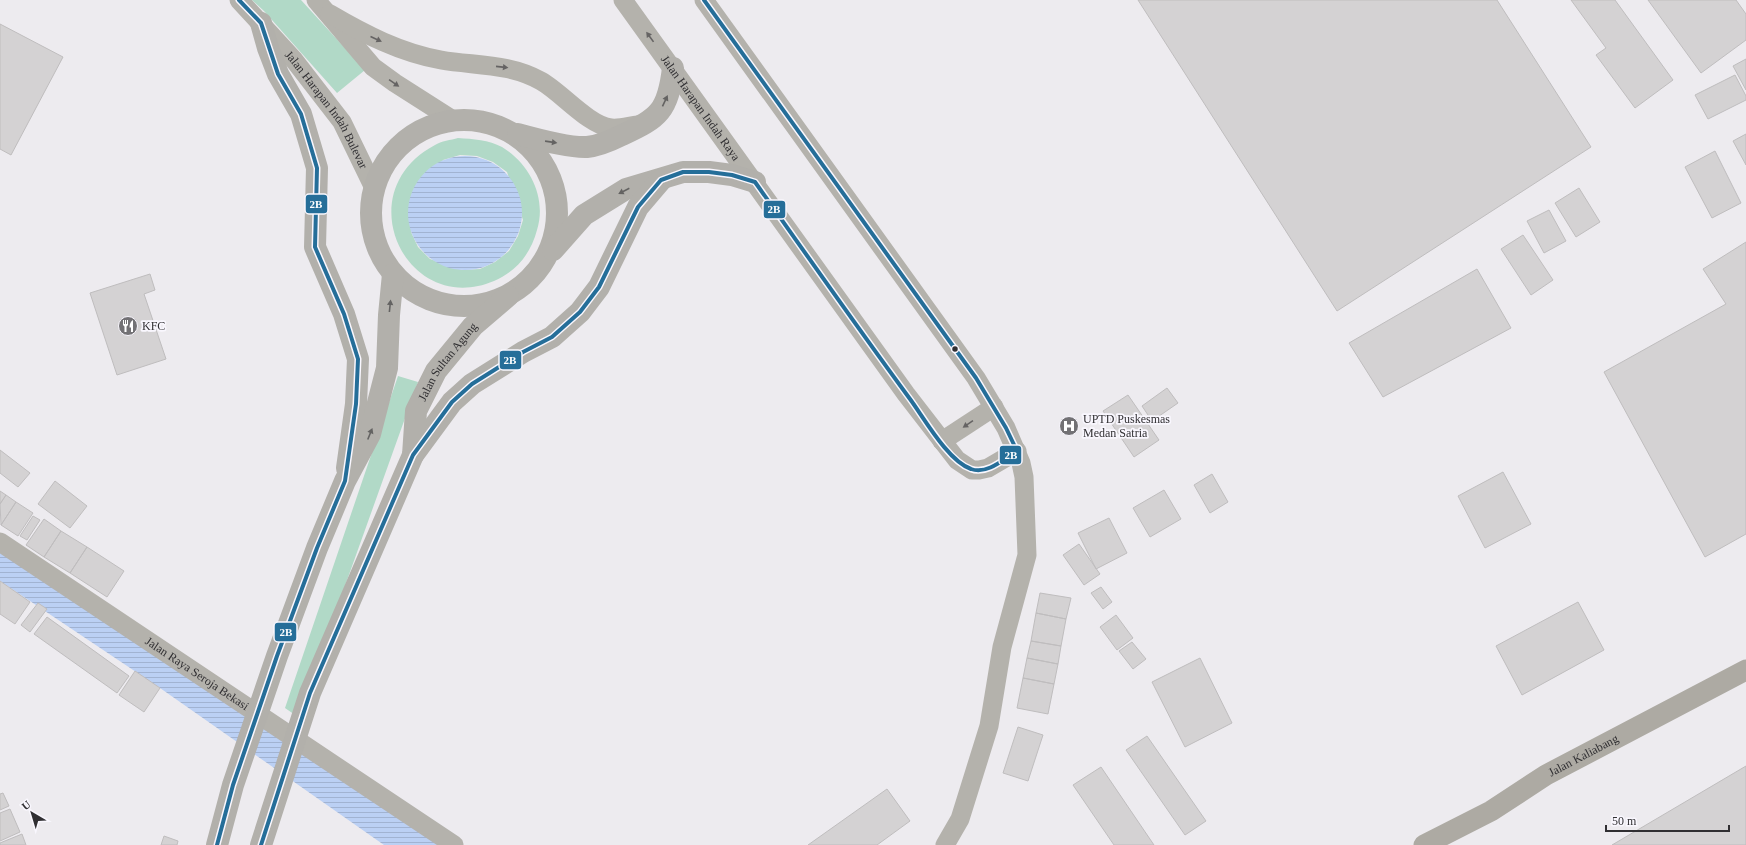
<svg xmlns="http://www.w3.org/2000/svg" width="1746" height="845" font-family="'Times New Roman',serif">
  <style>
    .green { fill: #b1d9c7; fill-rule: evenodd }
    .water { fill: url(#water-rules) }
    .building { fill: #d4d2d3; stroke: #bfbdbe }
    .lines { fill: none; stroke-linecap: round; stroke-linejoin: round }
    .secondary { stroke: #b4b2ac; stroke-width: 19 }
    .primary { stroke: #adaaa3; stroke-width: 21 }
    .highway { stroke: #b2b0ab; stroke-width: 22 }
    .bus-1-casing { stroke: #f9f7fe; stroke-width: 7 }
    .bus-1 { stroke: #256e99; stroke-width: 4 }
    .oneway { fill: #656363 }
    .oneway2 { fill: #646362 }
    .bus-dot { fill: #302f32; stroke: #f9f7fe; stroke-width: 1.5 }
    .labels { text-anchor: middle; dominant-baseline: central; stroke-width: 3.5; stroke-linejoin: round; paint-order: stroke }
    .street-label { font-size: 12px; fill: #302f32; stroke: #f9f7fe }
    .poi-label { font-size: 12px; fill: #302f32; stroke: #f9f7fe; text-anchor: start }
    .line-badge { stroke: #f9f7fe; stroke-width: 1.5 }
    .badge-label { font-size: 11px; text-anchor: middle; font-weight: bold; fill: #fff }
  </style>
  <defs>
    <pattern id="water-rules" width="6" height="5" patternUnits="userSpaceOnUse"><rect width="6" height="5" fill="#bbd0f4"/><path d="M0 2.5h6" fill="none" stroke="#a1b3d2"/></pattern>
  </defs>
  <rect width="100%" height="100%" fill="#edebef"/>
  <path class="green" d="M252,0h49l64,70 -28,23 -73,-82z
    M458,138c15,1 31,2 44,9 28,17 45,51 35,83 -6,23 -20,41 -43,51 -87,37 -148,-89 -59,-136 6,-4 16,-5 23,-7zM460,155l17,1 16,6 14,10 16,48 -5,16 -9,15 -14,11 -15,7 -18,1 -32,-11 -12,-12 -7,-15 32,-72z
    M398,376l20,6 -120,335 -13,-9z"/>
  <path class="water" d="M408 213a57 57 0 1 1 114 0a57 57 0 1 1-114 0Z
    M0,541l451,304h-67l-224,-157 -160,-107z"/>
  <path class="building" d="M1138,0h359l94,147 -254,164z
    M1571,0h44l58,80 -38,28 -39,-53 10,-7z
    M1648,0h88l10,14v26l-45,33z
    M0,24l63,33 -52,98 -11,-6z
    M1746,59v31l-13,-24z
    M1735,75l11,21v4l-38,19 -13,-24z
    M1746,134v31l-13,-24z
    M1715,151l26,52 -29,15 -27,-51z
    M1579,188l21,34 -24,15 -21,-34z
    M1549,210l17,31 -22,12 -17,-32z
    M1523,235l30,45 -22,15 -30,-46z
    M1746,242v292l-41,23 -101,-185 122,-68 -23,-35z
    M1477,269l34,59 -128,69 -34,-54z
    M150,274l5,16 -11,4 22,65 -49,16 -27,-82z
    M1167,388l11,15 -26,18 -10,-15z
    M1128,395l31,45 -25,17 -31,-46z
    M0,450l30,23 -12,14 -18,-14z
    M1503,472l28,52 -46,24 -27,-52z
    M1212,474l16,28 -18,11 -16,-28z
    M55,481l32,25 -17,22 -32,-24z
    M1164,490l17,29 -31,18 -17,-29z
    M0,491l6,4 -6,9z
    M6,495l10,7 -15,23 -1,-21z
    M16,502l17,11 -15,23 -17,-11z
    M33,516l7,4 -13,20 -7,-4z
    M1109,518l18,35 -31,16 -18,-36z
    M44,519l17,12 -17,26 -18,-12z
    M61,531l26,16 -17,26 -26,-16z
    M1079,544l21,30 -16,11 -21,-30z
    M87,547l37,24 -17,26 -37,-24z
    M0,581l30,21 -15,22 -15,-10z
    M1101,587l11,15 -9,7 -12,-16z
    M1040,593l31,5 -5,21 -30,-6z
    M1578,602l26,48 -82,45 -26,-49z
    M38,603l9,6 -17,23 -9,-7z
    M1036,613l30,6 -5,27 -30,-5z
    M1116,615l17,23 -16,12 -17,-23z
    M47,617l82,59 -12,17 -83,-59z
    M1031,641l30,5 -3,18 -31,-6z
    M1132,642l14,17 -13,10 -14,-18z
    M1027,658l31,6 -4,20 -31,-6z
    M1200,658l32,65 -47,24 -33,-65z
    M135,671l25,17 -16,24 -25,-17z
    M1023,678l31,6 -6,30 -31,-6z
    M1018,727l25,8 -15,46 -25,-8z
    M1147,736l59,85 -21,14 -59,-85z
    M1746,766v79h-134z
    M1101,767l53,78h-40l-41,-60z
    M887,789l23,32 -33,24h-69z
    M3,793l6,13 -9,4v-16z
    M10,809l10,23 -20,9v-28z
    M22,834l4,11h-26v-2z
    M164,836l14,5 -1,4h-16z"/>
  <g class="lines">
    <g class="secondary">
      <path id="s1" d="M239,0l55,60 48,62 32,66"/>
      <path d="M316,0l57,67 22,16 58,37"/>
      <path id="s2" d="M623,0l283,394 51,66 15,10h7l9,-2 29,-17"/>
      <path d="M704,0l272,378 30,50 15,35 3,14 3,78 -25,92 -13,79 -29,93 -15,26"/>
      <path d="M330,14c34,20 71,39 111,46 34,6 68,3 100,21 20,11 47,44 70,47 9,1 18,-2 27,-3"/>
      <path d="M942,441l52,-34"/>
      <path id="s3" d="M0,542l454,303"/>
    </g>
    <path class="primary" id="s4" d="M1424,845l67,-34 55,-36 200,-105"/>
    <g class="highway">
      <path d="M261,23l7,25 10,26 23,40 16,54 -2,79 29,67 14,45 -2,45 -9,64"/>
      <circle cx="464" cy="213" r="93"/>
      <path d="M518,134c18,5 51,14 69,13 11,-1 25,-7 35,-12 37,-17 46,-24 51,-67"/>
      <path d="M553,250l31,-35 42,-26 57,-17h26l23,3 23,7"/>
      <path d="M413,455l39,-53 20,-18 51,-32 29,-15 28,-25 19,-25 39,-80 23,-27"/>
      <path d="M217,845l16,-60 44,-129 40,-108 28,-67 25,-47 17,-66 2,-53 4,-41"/>
      <path id="s5" d="M261,845l49,-152 103,-238 3,-44 20,-40 37,-45 35,-30"/>
    </g>
    <g class="bus-1-casing">
      <path id="bus-1" d="M217,845l16,-60 44,-129 40,-108 28,-67 11,-77 2,-45 -14,-45 -29,-67 2,-79 -16,-54 -23,-40 -17,-51 -22,-23
        M261,845l49,-152 103,-238 39,-53 20,-18 51,-32 29,-15 28,-25 19,-25 39,-80 23,-27 22,-8h26l23,3 23,7c51,72 102,145 155,217 14,19 38,62 61,70 16,6 33,-10 46,-18l-11,-23 -30,-50 -272,-378"/>
    </g>
    <use href="#bus-1" class="bus-1"/>
  </g>
  <defs><path id="oneway-solid" d="M-6-.8H1V-3.2L6.5 0L1 3.2V.8H-6Z"/></defs>
  <g class="oneway">
    <use href="#oneway-solid" transform="translate(650 37) rotate(-126)"/>
    <use href="#oneway-solid" transform="translate(376 39) rotate(24)"/>
    <use href="#oneway-solid" transform="translate(502 67) rotate(6)"/>
    <use href="#oneway-solid" transform="translate(394 83) rotate(35)"/>
    <use href="#oneway-solid" transform="translate(968 424) rotate(146)"/>
  </g>
  <g class="oneway2">
    <use href="#oneway-solid" transform="translate(665 101) rotate(-65)"/>
    <use href="#oneway-solid" transform="translate(551 142) rotate(8)"/>
    <use href="#oneway-solid" transform="translate(624 191) rotate(153)"/>
    <use href="#oneway-solid" transform="translate(390 306) rotate(-84)"/>
    <use href="#oneway-solid" transform="translate(370 434) rotate(-68)"/>
  </g>
  <defs>
    <g id="restaurant-disc" transform="scale(1)"><circle r="9.5" fill="#727174" stroke="#f9f7fe"/><path d="M-5-6h1v4h1v-4h1v4h1v-4h1v5L-1.5 .5V6h-2V.5L-5-1ZM5-6V6H3V1.5H1.5Q1.5-4 5-6Z" fill="#fff"/></g>
    <g id="hospital-disc" transform="scale(1)"><circle r="9.5" fill="#727174" stroke="#f9f7fe"/><path d="M-5-5h3v3.5h4V-5h3V5h-3V1.5h-4V5h-3Z" fill="#fff"/></g>
  </defs>
  <g fill-rule="evenodd">
    <use href="#restaurant-disc" x="128" y="326"/>
    <use href="#hospital-disc" x="1069" y="426"/>
  </g>
  <circle class="bus-dot" cx="955" cy="349" r="3.5"/>
  <g class="labels">
    <g class="street-label">
      <text stroke="none"><textPath href="#s2" startOffset="133">Jalan Harapan Indah Raya</textPath></text>
      <text stroke="none"><textPath href="#s1" startOffset="141">Jalan Harapan Indah Bulevar</textPath></text>
      <text stroke="none"><textPath href="#s5" startOffset="522">Jalan Sultan Agung</textPath></text>
      <text stroke="none"><textPath href="#s3" startOffset="237">Jalan Raya Seroja Bekasi</textPath></text>
      <text stroke="none"><textPath href="#s4" startOffset="183">Jalan Kaliabang</textPath></text>
    </g>
    <g class="poi-label">
      <text x="142" y="326">KFC</text>
      <text x="1083" y="419">UPTD Puskesmas<tspan x="1083" dy="14">Medan Satria</tspan></text>
    </g>
  </g>
  <g class="line-badge">
    <rect x="305" y="194" width="23" height="20" rx="4" fill="#256e99"/>
    <rect x="763" y="200" width="23" height="19" rx="4" fill="#256e99"/>
    <rect x="499" y="350" width="23" height="20" rx="4" fill="#256e99"/>
    <rect x="999" y="445" width="23" height="20" rx="4" fill="#256e99"/>
    <rect x="274" y="622" width="23" height="20" rx="4" fill="#256e99"/>
  </g>
  <g class="badge-label">
    <text x="316" y="208">2B</text>
    <text x="774" y="213">2B</text>
    <text x="510" y="364">2B</text>
    <text x="1011" y="459">2B</text>
    <text x="286" y="636">2B</text>
  </g>
  <g transform="translate(32 813) rotate(322)" stroke="#f9f7fe" stroke-width="3" paint-order="stroke">
  <path d="M0-3L7 15L0 10L-7 15Z" fill="#302f32"/>
  <text y="-6" font-size="11" font-weight="bold" text-anchor="middle" fill="#302f32">U</text>
  </g>
  <path d="M1606 825v6h123v-6" fill="none" stroke="#302f32" stroke-width="2"/>
  <text x="1612" y="825" font-size="12" fill="#302f32" stroke="#f9f7fe" stroke-width="3" paint-order="stroke">50 m</text>
</svg>
